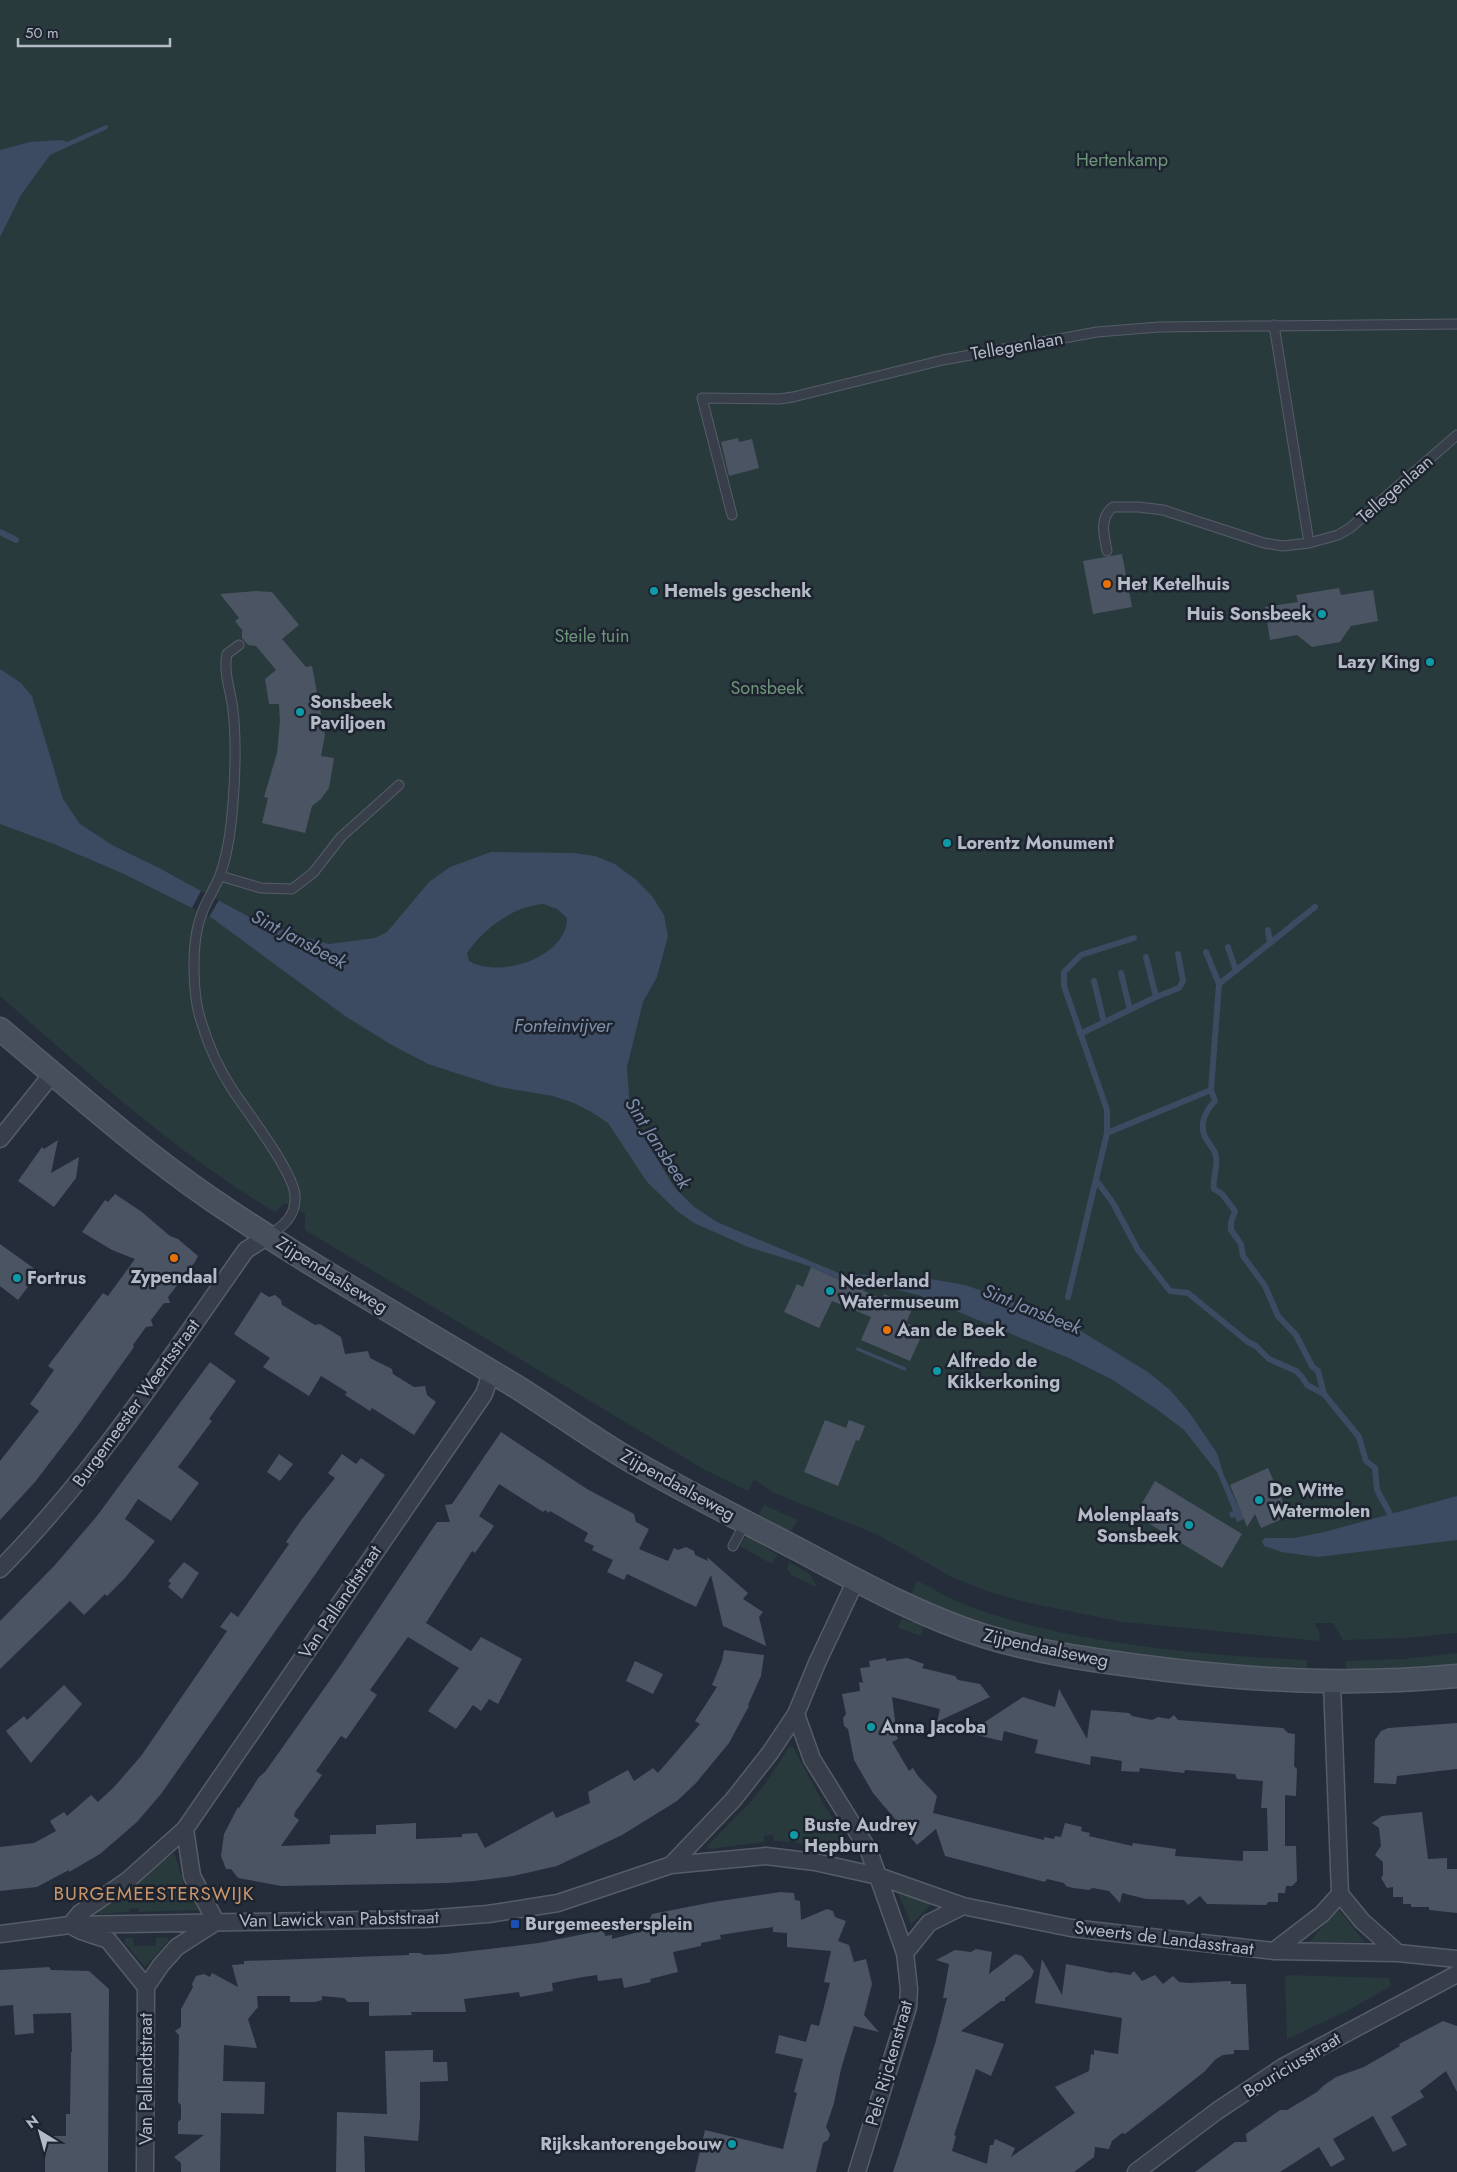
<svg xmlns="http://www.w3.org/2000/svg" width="1457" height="2172" font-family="Jost,sans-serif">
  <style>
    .green { fill: #283a3c }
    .water { fill: #3c4a62; fill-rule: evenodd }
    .pier { fill: #252d3a }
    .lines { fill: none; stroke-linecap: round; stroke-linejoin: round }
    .stream { stroke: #3c4a62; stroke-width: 6 }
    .building { fill: #4b5463 }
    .service-casing { stroke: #565d68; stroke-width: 11 }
    .minor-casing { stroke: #565d68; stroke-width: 19 }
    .secondary-casing { stroke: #565d68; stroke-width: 25 }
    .service { stroke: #383f4a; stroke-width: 9 }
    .minor { stroke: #383f4a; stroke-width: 16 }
    .secondary { stroke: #474f5d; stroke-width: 22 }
    .food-dot { fill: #e8710a; stroke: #1d242f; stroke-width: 2 }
    .culture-dot { fill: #0f9aa8; stroke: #1d242f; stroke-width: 2 }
    .transit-dot { fill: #1a4fb4; stroke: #1d242f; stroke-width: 2 }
    .labels { text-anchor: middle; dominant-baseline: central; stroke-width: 5; stroke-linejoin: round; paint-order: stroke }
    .park-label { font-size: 18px; fill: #6d9577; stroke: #1d242f }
    .street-label { font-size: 18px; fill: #b4bac6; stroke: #1d242f }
    .poi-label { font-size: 18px; font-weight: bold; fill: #b4bac6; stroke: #1d242f; text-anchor: start }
    .water-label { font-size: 19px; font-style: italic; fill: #7e90ab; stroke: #1d242f }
    .neighbourhood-label { font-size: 19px; letter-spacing: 1px; fill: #cb9669; stroke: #1d242f }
  </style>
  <rect width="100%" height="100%" fill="#252d3a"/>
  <path class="green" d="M0,0h1457v1633l-52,5 -62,2 -10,-17h-19l5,8 1,10 -197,-19 -94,-19 -43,-12 -34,-14 -74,-42 -106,-43 -18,-13 -6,12 -43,-21 -400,-240v-16l-20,-11 -10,9c-100,-60 -187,-139 -275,-216z
    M764,1505l34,15 -7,11 -34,-13z
    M747,1535l30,20 -5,9 -32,-18z
    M789,1562l21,12 8,14 -27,-13 -4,-7z
    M918,1581c19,10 38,21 58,28 100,35 226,46 331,51v12c-108,-5 -232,-18 -334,-51 -19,-6 -38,-15 -57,-23l-5,-4 5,-12z
    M902,1619l22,7 -3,10 -22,-8 -1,-2z
    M1457,1653v11l-38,5 -73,3v-11l58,-2z
    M789,1747h4l31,58 26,40 -1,7 -10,1 -43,-10 -3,-9 -4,8 -15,-1 -1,-6 -9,1v6l-55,7 -2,-3 40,-40 18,-22z
    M174,1853l11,34 15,23 -61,2v-4l-10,1v3l-31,2 1,-6 20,-13z
    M898,1894l35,9 -22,21z
    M1338,1909l27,33h-56z
    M167,1937l2,3 -24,27 -21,-25 2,-4h7l1,8h22v-8z
    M1288,1975l101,3 2,8 -44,25 -60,28 -2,-62z"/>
  <path class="water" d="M106,125l2,1 -1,3 -57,26 -29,40 -21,42v-87l30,-8 32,-2 5,2z
    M0,669l21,14 11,13 31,103 17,25 32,21 47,23 94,51 41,15 35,10 46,-6 12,-6 42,-50 21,-15 41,-15 83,1 21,3 20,8 20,15 17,17 12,19 4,21 -11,41 -14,25 -16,65 3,43 10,21 35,57 18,18 24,16 124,52 78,3 46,8 84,29 22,11 77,47 22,18 19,22 28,41 6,20 21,46 -7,3 -2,-5 -4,1 -2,-5 4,-2 -16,-39 -33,-42 -29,-22 -44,-29 -40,-20 -153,-64 -44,-11 -7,1 -4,5 -54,-24 -61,-19 -54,-24 -17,-12 -30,-29 -39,-59 -15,-10 -19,-10 -21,-7 -54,-9 -71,-23 -38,-20 -45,-28 -133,-98 -88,-44 -70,-30 -54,-20zM543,904l14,5 10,9c0,40 -68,61 -98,43l-2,-8c17,-25 45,-46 76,-49z
    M857,1347l50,21 -2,3 -49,-21z
    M1457,1496v44l-139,17 -37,-5 -17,-6 -2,-5 3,-3h29l30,-6z"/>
  <path class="pier" d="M201,891l18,9 -10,17 -17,-9z"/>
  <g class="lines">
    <path class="stream" d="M0,532l16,8
      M1268,930l2,13
      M1228,947l8,24
      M1206,952l13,32
      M1146,957l10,40
      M1121,973l9,37
      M1094,981l10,41
      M1080,1034l76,-37 23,-9 4,-7 -5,-27
      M1211,1090l4,11c-9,9 -16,23 -10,36 4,8 10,11 11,20 2,11 -4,21 -2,32l8,5 13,17 -4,11v8l10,14 2,12 22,30 13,30 18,19 16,31 6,5 6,23
      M1107,1133l104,-43 8,-106 96,-77
      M1096,1180l17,23 25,47 32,41 18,2 60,49 8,4 13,13 27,12 6,6 5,8 17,9 35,43 7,24 9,7 2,22 13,24 1,7
      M1068,1297l39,-164v-23l-43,-124v-14l17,-17 53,-17"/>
  </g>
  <path class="building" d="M738,438l1,4 13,-3 7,29 -30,8 -8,-34z
    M1122,554l10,53 -39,7 -10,-53z
    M1339,588l2,7 32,-5 5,31 -27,5 -11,16 -28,5 -15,-12 -27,5 -5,-33 33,-5 -2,-7z
    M256,591l16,1 27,33 -17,14 24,28 6,-1 13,69 -4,21 13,2 -5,30 -8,11 -9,7 -7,27 -43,-10 6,-25 -4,-1 13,-44 3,-32 -1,-17h-10l-4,-25 11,-9 -20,-24 -8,-1 -6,-7v-8l-7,-9 4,-3 -19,-24z
    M58,1140l-7,33 28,-16 -3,21 -22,29 -36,-26 24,-34 2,2z
    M115,1194l27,18 28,24 8,3 20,17 -3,6 -27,35 2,6h-6l-13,17 2,6 -7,1 -13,18 1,2 -57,80 -42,55 -35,38v-59l39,-50 -9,-7 24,-34 -6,-4 55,-73 5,3 27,-37 -23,-9 -30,-18 23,-32 3,2z
    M0,1244l39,28 -21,28 -18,-14z
    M811,1267l71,32 2,-5 29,13 -7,16 18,7 -14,31 -49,-21 10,-23 -39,-16 -13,27 -35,-16 13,-28 6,3z
    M261,1292l8,5 6,-2 6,5 1,5 33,20 5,-1 21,13 4,17 23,-3 2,7 22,11 1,5 21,13 11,-1 2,9 9,7 -22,33 -42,-27 -2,3 -25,-16 2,-3 -26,-16 -12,20 -46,-29 7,-9 -36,-24z
    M210,1362l26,19 -27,38 3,2 -34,46 21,16 -28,38 -33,-22 -13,20 30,22 -30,37 -18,18 -2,-2 -21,21 -14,-14 -70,68v-48l55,-56 42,-49z
    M825,1420l21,8 3,-8 16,6 -6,15 -3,-1 -18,46 -34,-14z
    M501,1432l86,57 47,25 2,8 13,7 -10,20 29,12 6,-13 4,2 8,-3 8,4 1,4 13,6 -1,-4 41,36 -5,6 20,13 -4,5 7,29 -43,-20 -12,-51 -15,32 -69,-33 -3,6 -17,-8 6,-12 -21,-10 2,-4 -10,-5 4,-8 -38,-22 -1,2 -4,-3 -2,2 -44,-28 -20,32 15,10 -19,27 -3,-2 -46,72 45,28 10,-14 41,22 -24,45 -9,-5 -8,12 -8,-6 -17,24 -28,-18 31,-43 -51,-31 -38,53 7,5 -31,44 -5,-3 -25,35 6,4 -27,37 -1,4 5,4 -18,26 49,-2v-9l46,-1v-9l40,-2v16l46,-2v-3l15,-1 8,15 68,-37 3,7 34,-15 -2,-11 40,-22 6,11 19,-13 5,5 42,-49 -5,-3 22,-34 -5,-2 10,-24 2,-11 40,5 -3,21 -13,29 1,1 -20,37 -33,40 -19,18 -55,34 -65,31 -44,10 -39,5 -27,2 -166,3 -43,-8 -7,-9h-5l-5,-13 3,-22 14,-27 1,1 20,-31 6,-5 75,-106 97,-144h13l-5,-17 7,-1z
    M279,1454l14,10 -13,17 -13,-9z
    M342,1454l14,10 5,-6 24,17 -224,319 -24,28 -37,32 -31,18v-2l-32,17 -37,4v-44l34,-4 22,-12 -6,-10 14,-9 3,4 24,-21 7,7 16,-15 27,-31 86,-125 -7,-4 11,-15 7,5 51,-73 -3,-2 16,-23 33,-41 -7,-5z
    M1268,1468l21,48 -28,12 -6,-14 -8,13 -17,-42z
    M1155,1481l87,53 -20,34 -87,-53z
    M184,1562l15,11 -17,26 -14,-12 3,-4 -3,-2z
    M886,1658v3l21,-3 17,6 -2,4 33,8 3,4 22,4 10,13 -53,25 3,-13 -48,-12 4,31 -2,2 4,9 -6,3 17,29 4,-3 5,8 19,20 -4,17 111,27v-3l10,2 1,-3 6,1 4,-14 17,4 -1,4 9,2 -1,3 43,10 1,-3 43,6 -1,7 68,5v-10h25l-1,-43h-6l2,-27 -26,-2 -2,-5 -50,-4 -1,3 -44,-5 -1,4 -18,-1 1,-10 -31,-5 -1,9 -55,-12 3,-13 -34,-9 -2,10 -34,-8 55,-36 32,10 4,-18 28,50 4,-29 38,3 3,3 20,4 6,-3 11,2 5,-4 4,5 105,8 5,5 7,1 -1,32 3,3 -1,27 -11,-1v51h11l1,35 -5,5h-6l-1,7h-7v9h-10l-2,3 -59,-1 -7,-8 -12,9 -4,-5 -38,-1 -24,-6 -2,10 -11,-12 -16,-3 -4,2 -16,-2 -7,-2 -2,-3 -17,-4 -2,3 -100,-26 -9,-27 -19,16 -44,-52 -19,-33 -6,-31 -4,-3 -1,-8 3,-4 -4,-20 18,-3 -1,-9 4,1 -3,-15 10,-1 -1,-6z
    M635,1661l28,13 -10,20 -27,-13z
    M64,1685l18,19 -51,59 -25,-32 18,-15 3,4z
    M1457,1723v46l-60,7 -1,8 -22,-1 1,-43 6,-9 7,-3z
    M1422,1812l6,47 19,-1v11h10v44l-28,-3v-3h-18v-3h-8v-7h-10v-10l-6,1 -6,-10 2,-3v-13l-8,-7 6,-9 -2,-18 -7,-5 10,-7z
    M780,1892l14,1 1,7 5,1 1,19 26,-11 6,2 2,6 11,4 -8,20 11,4 5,17 12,-3 6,25 -8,31 15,17 -25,-6 -13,43 -7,34 -8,24 4,7 -2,6 -5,3 -7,29h-121l10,-42 78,19 14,-56 -3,-1 9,-33 -28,-6 4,-18 27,7 5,-18 8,2 11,-43 -6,-1 7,-31 -44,-4v-14l-14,-1v-5l-53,8 1,4 -20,4v3l-28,6 5,20 -28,7 1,3 -27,6 -2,-10 -24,3 -1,-6 -14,2 -31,6 1,8 -33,6 -1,-5 -55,7 2,13h-55l1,3 -43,1v-14h-21l-4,-4 -22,-2v4l-7,2h-25v-6h-33l1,11 -10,12 9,29 -33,-3 -1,36 42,1 -1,32 -43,-1 -1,59h-39v-9l-7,-6 30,-22 -26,-1v-12l3,-3v-14l-3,-3 1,-67 -4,-4 6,-4v-18l12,-22 -1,-3 4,-8 8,-2 6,3 2,-4 26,14 -6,-22 12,-1v-3l165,-6v-2h11l4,2 22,-1 93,-11 65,-13 1,6 7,-1v4l38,-10 -1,-8 3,-7 61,-12z
    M976,1949l16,3 -3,22 26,-20 7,2 12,15 -3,7 -26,20v3h-4l-40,30 43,13 -13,32 -15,-7 -22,66 2,1 -4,15 35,13 3,-19h3l2,-6 20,9 -4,9 64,-44 -20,-26 34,-16 2,-17 3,1v-5l24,4 4,-36 -87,-15 7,-44 20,36 4,-31 46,9 2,-1 16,3 4,-4 8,10 13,-6 8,9 10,-8 6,6 10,1 42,-2v3h15l3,66h-15v4l-11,1 -7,4 -12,13 -38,30 -41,32 -3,-1 -10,8 -3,8 -14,-2 -1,10 -20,15h-181l42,-128 12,-46h-4l6,-34 -13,-4 19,-10 16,2z
    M49,1967l2,3 38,1 20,18 -1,183h-63v-36h21v-22h4l1,-62h1l-1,-39 -38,1 1,19 -19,2 -2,-30 -13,1v-36z
    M1443,2021l14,5v66l-11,-21 -26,20 4,6 -33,20 16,28 -14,7 -20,-36 -40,23 12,20 -14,8 -12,-20 -39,25h-85l40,-30h12l-1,-8 34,-24h7l30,-18 6,-6 13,-9 28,-10 36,-21 -1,-2z
    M433,2050v12h14l1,19 -28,1v36l-2,23 -54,-5 1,36h-29l1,-60 50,2 -2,-63z"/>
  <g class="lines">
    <g class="service-casing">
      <path id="service" d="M1274,325l35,218
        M732,515l-30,-117 77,1 14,-2 150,-37 154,-28 62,-5 298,-3
        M1107,551c-3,-16 -8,-33 6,-44h26l24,3 101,33 19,3 26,-3 29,-8 12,-7 107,-93
        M239,645l-12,9c-4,19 4,37 6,56 4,35 2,71 -1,105 -2,21 -5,41 -12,60 -5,14 -15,27 -19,41 -10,27 -9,81 1,108 7,23 17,45 30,65 15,23 62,83 63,107 1,20 -11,29 -25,39
        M220,876l41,12 31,1 21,-16 28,-36 58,-52
        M733,1546l12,-23"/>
    </g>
    <g class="minor-casing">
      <path id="minor" d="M0,1139l53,-66
        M0,1569c95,-96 169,-210 246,-319l22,-14
        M1332,1683l8,211 22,27 36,32
        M796,1714l16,45 57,92 36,102 4,36 -1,18 -51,165
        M185,1829l7,47 24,46 -39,25 -16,18 -15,22 -38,-47 -27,-9 -11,-6 10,-12 48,-33 57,-51 299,-435 7,-21
        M671,1865l62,-65 37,-47 26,-39 21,-51 39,-83
        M0,1934l70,-9 354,-6 64,-5 70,-11 113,-38 95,-9 49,6 63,14 85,30 108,22 203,23 124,2 59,6
        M1274,1951l48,-37 18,-20
        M905,1953l24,-30 34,-17
        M145,2172l1,-185
        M1136,2172l81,-61 66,-44 174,-93"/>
    </g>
    <g class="secondary-casing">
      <path id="secondary" d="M0,1029c69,58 137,119 211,170 100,68 206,127 309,190 35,22 68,46 103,67 60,35 121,65 182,97 58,31 116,63 179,83 52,16 107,24 161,31 107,14 205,19 312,9"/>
    </g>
    <use href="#service" class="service"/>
    <use href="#minor" class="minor"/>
    <use href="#secondary" class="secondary"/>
  </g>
  <g class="food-dot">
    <circle cx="1107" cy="584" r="5"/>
    <circle cx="174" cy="1258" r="5"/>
    <circle cx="887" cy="1330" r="5"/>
  </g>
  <g class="culture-dot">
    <circle cx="654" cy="591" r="5"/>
    <circle cx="1322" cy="614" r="5"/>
    <circle cx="1430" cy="662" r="5"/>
    <circle cx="300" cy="712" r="5"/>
    <circle cx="947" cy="843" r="5"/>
    <circle cx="17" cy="1278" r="5"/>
    <circle cx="830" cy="1291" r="5"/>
    <circle cx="937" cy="1371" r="5"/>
    <circle cx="1259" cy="1500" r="5"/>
    <circle cx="1189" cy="1525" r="5"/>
    <circle cx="871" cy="1727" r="5"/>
    <circle cx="794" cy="1835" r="5"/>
    <circle cx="732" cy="2144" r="5"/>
  </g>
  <rect class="transit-dot" x="510" y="1919" width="10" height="10" rx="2.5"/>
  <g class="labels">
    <g class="park-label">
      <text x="1122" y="160">Hertenkamp</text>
      <text x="592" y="636">Steile tuin</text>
      <text x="767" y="688">Sonsbeek</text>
    </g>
    <g class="street-label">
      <text transform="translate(1017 346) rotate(-10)">Tellegenlaan</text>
      <text transform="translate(1395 489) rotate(-41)">Tellegenlaan</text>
      <text transform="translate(332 1275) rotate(32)">Zijpendaalseweg</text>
      <text transform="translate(136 1403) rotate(-54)">Burgemeester Weertsstraat</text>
      <text transform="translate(678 1485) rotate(29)">Zijpendaalseweg</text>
      <text transform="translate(340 1602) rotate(-56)">Van Pallandtstraat</text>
      <text transform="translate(1046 1648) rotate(12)">Zijpendaalseweg</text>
      <text transform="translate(339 1919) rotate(-1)">Van Lawick van Pabststraat</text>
      <text transform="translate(1164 1938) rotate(7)">Sweerts de Landasstraat</text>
      <text transform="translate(889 2063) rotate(-74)">Pels Rijckenstraat</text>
      <text transform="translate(1292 2065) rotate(-31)">Bouriciusstraat</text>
      <text transform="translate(146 2079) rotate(-90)">Van Pallandtstraat</text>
    </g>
    <g class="poi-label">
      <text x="1117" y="584">Het Ketelhuis</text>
      <text x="664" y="591">Hemels geschenk</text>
      <text x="1312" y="614" text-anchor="end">Huis Sonsbeek</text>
      <text x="1420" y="662" text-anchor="end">Lazy King</text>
      <text x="310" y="702">Sonsbeek<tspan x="310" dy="21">Paviljoen</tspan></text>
      <text x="957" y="843">Lorentz Monument</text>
      <text x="174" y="1277" text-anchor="middle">Zypendaal</text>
      <text x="27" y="1278">Fortrus</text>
      <text x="840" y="1281">Nederland<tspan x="840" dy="21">Watermuseum</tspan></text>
      <text x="897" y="1330">Aan de Beek</text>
      <text x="947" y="1361">Alfredo de<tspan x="947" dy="21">Kikkerkoning</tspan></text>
      <text x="1269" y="1490">De Witte<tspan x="1269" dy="21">Watermolen</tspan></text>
      <text x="1179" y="1515" text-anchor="end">Molenplaats<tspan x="1179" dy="21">Sonsbeek</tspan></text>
      <text x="881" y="1727">Anna Jacoba</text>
      <text x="804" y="1825">Buste Audrey<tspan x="804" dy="21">Hepburn</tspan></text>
      <text x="525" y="1924">Burgemeestersplein</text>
      <text x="722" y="2144" text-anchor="end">Rijkskantorengebouw</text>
    </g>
    <g class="water-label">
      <text transform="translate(299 939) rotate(28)">Sint Jansbeek</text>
      <text x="563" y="1025">Fonteinvijver</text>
      <text transform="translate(658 1143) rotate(57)">Sint Jansbeek</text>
      <text transform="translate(1032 1309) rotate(22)">Sint Jansbeek</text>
    </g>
    <g class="neighbourhood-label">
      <text x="154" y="1893">BURGEMEESTERSWIJK</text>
    </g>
  </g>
  <g transform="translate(40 2132) rotate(323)" stroke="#1d242f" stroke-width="4" paint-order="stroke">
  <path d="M0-4L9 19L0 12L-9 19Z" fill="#b4bac6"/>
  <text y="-8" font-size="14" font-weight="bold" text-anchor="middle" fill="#b4bac6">N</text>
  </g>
  <path d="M18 38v8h152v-8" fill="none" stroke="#b4bac6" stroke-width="2.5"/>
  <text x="25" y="38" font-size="15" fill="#b4bac6" stroke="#1d242f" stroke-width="4" paint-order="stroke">50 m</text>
</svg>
